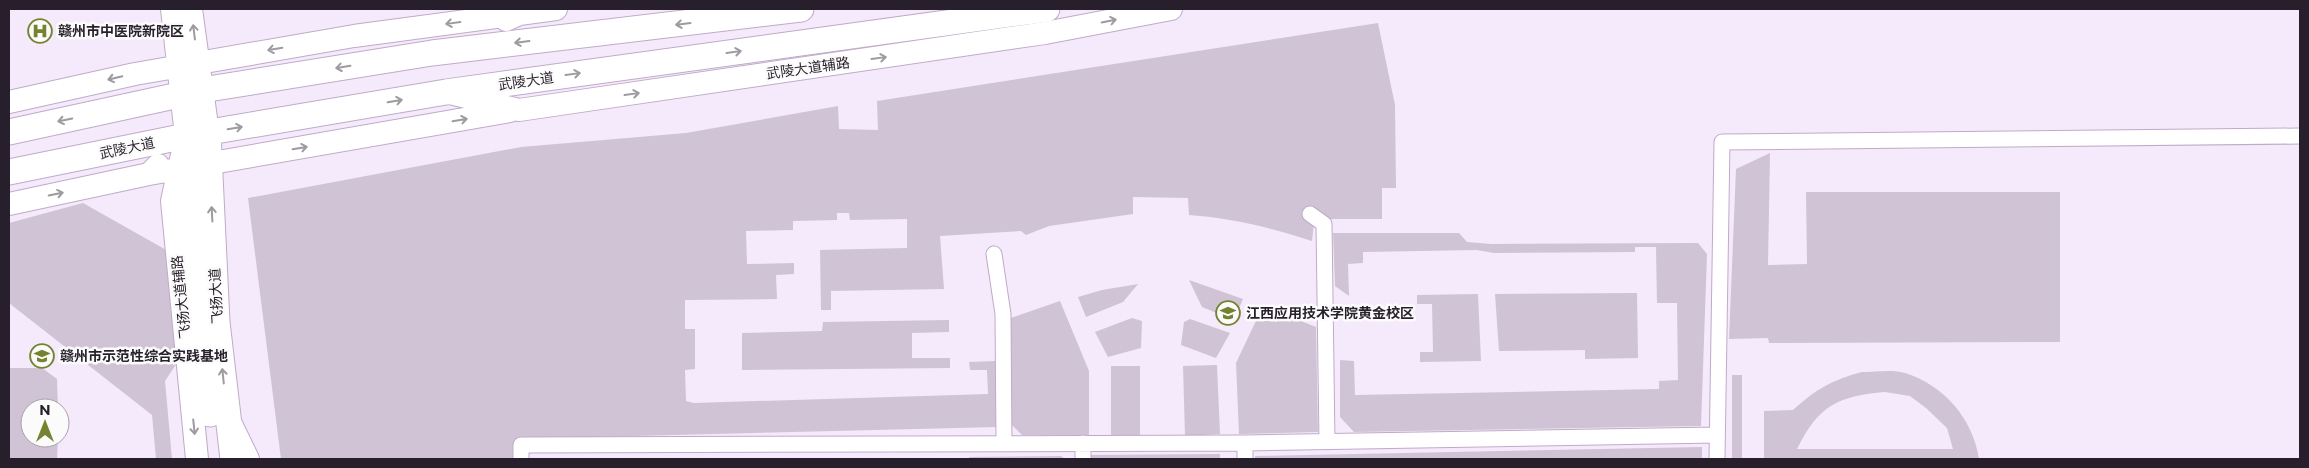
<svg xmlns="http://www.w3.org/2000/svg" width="2309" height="468" font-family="Montserrat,'Noto Sans SC',sans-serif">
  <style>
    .green { fill: #cfc3d5; fill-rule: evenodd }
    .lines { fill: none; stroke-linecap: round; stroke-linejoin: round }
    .street-casing { stroke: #bfabc9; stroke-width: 17 }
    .secondary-casing { stroke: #bfabc9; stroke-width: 24 }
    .primary-casing { stroke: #bfabc9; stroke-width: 27 }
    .street { stroke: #fff; stroke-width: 15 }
    .secondary { stroke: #fff; stroke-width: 22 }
    .primary { stroke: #fff; stroke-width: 25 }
    .oneway { stroke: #9e9aa0 }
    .labels { text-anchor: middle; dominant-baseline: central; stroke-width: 5; stroke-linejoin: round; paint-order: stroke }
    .poi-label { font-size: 14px; font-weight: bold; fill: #271f2b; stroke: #fbfbfb; text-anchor: start }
    .street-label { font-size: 14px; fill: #271f2b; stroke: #fbfbfb }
  </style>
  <rect width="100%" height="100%" fill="#f5e9fc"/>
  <path class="green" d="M1378,23l17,82 1,83h-14v31h-58l-10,4 -2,18c-40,-13 -80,-23 -123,-26l-1,-17 -55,-1v17l-84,12 -23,9 -5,-4 -81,5 4,53 -113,2v19h-10l-1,-60 87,-2v-29l-57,1 -1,-7h-12v7l-44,1v9l-47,1 1,33 47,-1v11l-18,1 1,24 -92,1v29h10v40l-10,1 1,31 8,2 294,-9 -1,-24h-17l-1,-8 27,-1 2,66 -483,12 -1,20h-233l-33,-261 273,-51 165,-14 152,-27 1,23 39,1 -1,-29z
    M1770,153l-2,112 39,-1 -1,-72h254v150l-291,1 -1,-5 -39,1 7,-170z
    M83,203l85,48 11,109 -14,21 7,78h-16l-4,-44 -143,-112v-80z
    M1333,233h126l8,9 24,2 207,-1 9,11 -6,172 -347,6 -14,-15v-57l14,1 1,34 304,-6v-8l19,-1 -1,-77h-20l-1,-56h-21v5l-141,1 -17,-3 -114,2v11l-15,1 1,32 -14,-10z
    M1189,280l54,19 -9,21 -32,-13z
    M1138,284l-15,18 -37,15 -8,-20 24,-7z
    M1637,293l1,65 -53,1v-9l-86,1 -4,-57z
    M1478,294l3,67 -61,1v-10h13l-1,-48h-15v-9z
    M1060,301l29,70v65l-67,-1 -12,-12 -2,-104z
    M1263,306l53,21 2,105 -79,2 -3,-71z
    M1132,318l10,3 -1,27 -33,9 -13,-25z
    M1190,319l40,14 -14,25 -35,-13 3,-23z
    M949,320v12l-37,1v25h38v10l-208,2v-37l80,-2 1,-9z
    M1217,365l3,69 -35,2 -2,-70z
    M1111,366h29v69h-29z
    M9,368h33l15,11 1,29h-28v30h28l-1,21h-48z
    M1862,372c14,0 30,-3 43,1 39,12 68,46 74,86h-215v-48l29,-1c23,-21 39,-30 69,-38zM1885,392l25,4 16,12 21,20 6,21h-156c22,-44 41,-53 88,-57z
    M1732,375h10v84h-10z
    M1702,447v12h-447v-3z
    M1220,454v5h-130v-4z
    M1061,456l4,3h-96v-2z"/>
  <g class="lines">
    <g class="street-casing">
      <path id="street" d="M1310,214l14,10 3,217
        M994,254l9,60 1,130
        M1245,443v16
        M521,459v-14l724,-2 472,-8
        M1083,459v-16
        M1717,459l5,-317 578,-6"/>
    </g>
    <g class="secondary-casing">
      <path id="secondary" d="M172,9l14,127 -14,65 25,258
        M191,9l17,124
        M506,20l13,-6 37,-5
        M450,93l69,17 526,-77 126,-24
        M9,102l126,-28 219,-38 165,-22
        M149,174l361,-63
        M9,204l140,-30 9,-9
        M231,424l17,35"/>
    </g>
    <g class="primary-casing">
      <path id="primary" d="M9,132l193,-42 230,-37 369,-44
        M208,133l9,189 16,137
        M186,136l11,176 13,102
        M9,172l177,-36 260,-44 601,-83"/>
    </g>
    <use href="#street" class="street"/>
    <use href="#secondary" class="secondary"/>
    <use href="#primary" class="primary"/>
  </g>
  <defs><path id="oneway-shaft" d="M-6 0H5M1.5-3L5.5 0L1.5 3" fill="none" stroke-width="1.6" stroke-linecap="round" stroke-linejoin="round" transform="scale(1.25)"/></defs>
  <g class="oneway">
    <use href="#oneway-shaft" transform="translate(1109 21) rotate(-11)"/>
    <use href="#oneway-shaft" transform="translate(453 23) rotate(172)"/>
    <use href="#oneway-shaft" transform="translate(683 24) rotate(173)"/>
    <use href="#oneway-shaft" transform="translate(194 32) rotate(-97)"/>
    <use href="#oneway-shaft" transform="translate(522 42) rotate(173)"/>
    <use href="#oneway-shaft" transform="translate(275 49) rotate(170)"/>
    <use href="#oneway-shaft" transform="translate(734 52) rotate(-8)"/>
    <use href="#oneway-shaft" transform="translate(879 58) rotate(-8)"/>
    <use href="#oneway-shaft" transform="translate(343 67) rotate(171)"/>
    <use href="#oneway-shaft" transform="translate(573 74) rotate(-8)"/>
    <use href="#oneway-shaft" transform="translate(115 78) rotate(167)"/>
    <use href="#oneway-shaft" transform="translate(632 94) rotate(-8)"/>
    <use href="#oneway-shaft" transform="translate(395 101) rotate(-10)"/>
    <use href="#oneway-shaft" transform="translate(65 120) rotate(168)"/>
    <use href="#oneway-shaft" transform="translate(460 120) rotate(-10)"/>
    <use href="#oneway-shaft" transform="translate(235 128) rotate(-10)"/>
    <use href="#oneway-shaft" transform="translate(300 148) rotate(-10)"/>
    <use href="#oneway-shaft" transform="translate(56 194) rotate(-12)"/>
    <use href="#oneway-shaft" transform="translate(212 214) rotate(-93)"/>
    <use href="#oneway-shaft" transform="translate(223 376) rotate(-96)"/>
    <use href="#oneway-shaft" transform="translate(194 427) rotate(84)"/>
  </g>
  <defs>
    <g id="hospital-ring" transform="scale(1.25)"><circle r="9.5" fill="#fbfbfb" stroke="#758230" stroke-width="1.5"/><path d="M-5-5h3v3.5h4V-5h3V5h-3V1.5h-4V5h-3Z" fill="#758230"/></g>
    <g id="university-ring" transform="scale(1.25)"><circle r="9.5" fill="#fbfbfb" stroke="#758230" stroke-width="1.5"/><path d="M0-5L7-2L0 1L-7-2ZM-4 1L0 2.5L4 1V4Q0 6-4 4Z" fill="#758230"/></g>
    <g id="school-ring" transform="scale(1.25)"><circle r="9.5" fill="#fbfbfb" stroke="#758230" stroke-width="1.5"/><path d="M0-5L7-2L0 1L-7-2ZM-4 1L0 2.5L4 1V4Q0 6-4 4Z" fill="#758230"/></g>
  </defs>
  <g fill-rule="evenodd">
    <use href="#hospital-ring" x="40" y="31"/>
    <use href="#university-ring" x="1228" y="313"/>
    <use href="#school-ring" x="42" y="356"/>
  </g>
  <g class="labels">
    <g class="poi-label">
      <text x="58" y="31">赣州市中医院新院区</text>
      <text x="1246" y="313">江西应用技术学院黄金校区</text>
      <text x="60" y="356">赣州市示范性综合实践基地</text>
    </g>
    <g class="street-label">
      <text transform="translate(808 68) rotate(-8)">武陵大道辅路</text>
      <text transform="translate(526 81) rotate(-8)">武陵大道</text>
      <text transform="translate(127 148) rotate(-12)">武陵大道</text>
      <text transform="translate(216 296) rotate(-93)">飞扬大道</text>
      <text transform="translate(181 297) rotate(-96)">飞扬大道辅路</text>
    </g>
  </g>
  <rect width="2309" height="468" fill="none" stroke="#271f2b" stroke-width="20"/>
  <g transform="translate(45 423)"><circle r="24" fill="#fbfbfb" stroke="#a6a3a8"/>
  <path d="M0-4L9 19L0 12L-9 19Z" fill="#758230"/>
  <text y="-8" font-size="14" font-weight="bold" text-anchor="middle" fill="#271f2b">N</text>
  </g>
</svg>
